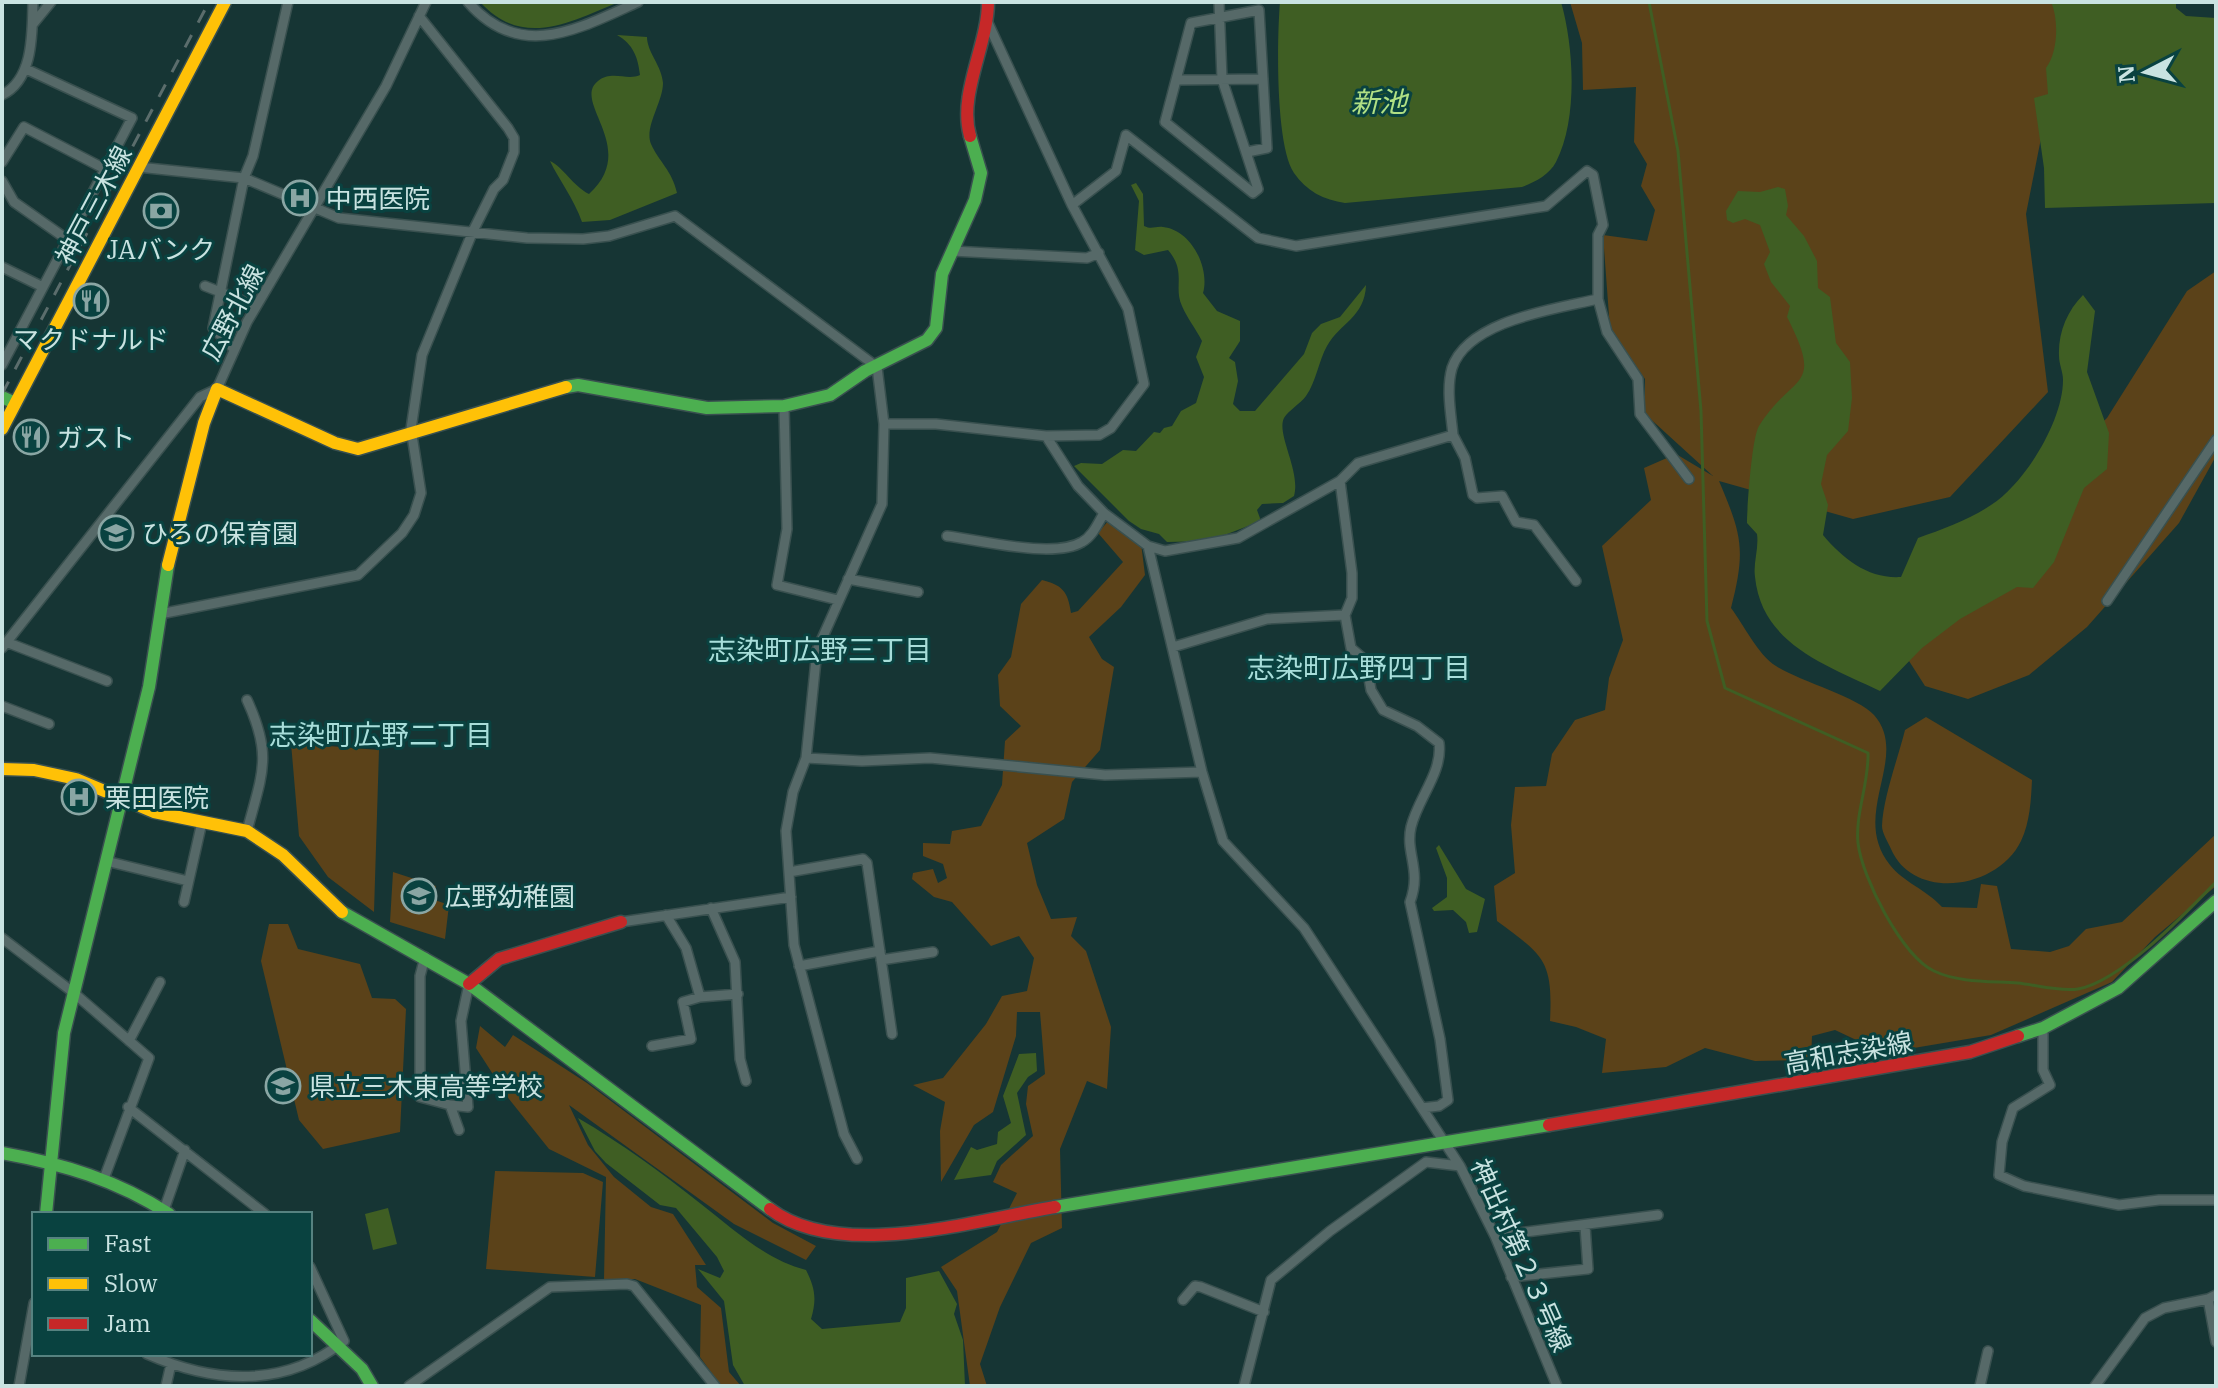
<svg xmlns="http://www.w3.org/2000/svg" width="2218" height="1388" font-family="'IBM Plex Serif','Noto Sans JP',serif">
  <style>
    .green { fill: #5b4219 }
    .water { fill: #3f5e23 }
    .lines { fill: none; stroke-linecap: round; stroke-linejoin: round }
    .stream { stroke: #3f5e23; stroke-width: 3 }
    .street-casing { stroke: #39504f; stroke-width: 12 }
    .fast-casing { stroke: #39504f; stroke-width: 15 }
    .slow-casing { stroke: #39504f; stroke-width: 15 }
    .jam-casing { stroke: #39504f; stroke-width: 15 }
    .street { stroke: #566968; stroke-width: 9 }
    .fast { stroke: #4caf50; stroke-width: 12 }
    .slow { stroke: #ffc107; stroke-width: 12 }
    .jam { stroke: #c62828; stroke-width: 12 }
    .rail { stroke: #5b6d6c; stroke-width: 3; stroke-dasharray: 14 14; stroke-linecap: butt }
    .labels { text-anchor: middle; dominant-baseline: central; stroke-width: 6; stroke-linejoin: round; paint-order: stroke }
    .poi-label { font-size: 26px; fill: #c9e3e1; stroke: #094240; text-anchor: start }
    .street-label { font-size: 26px; fill: #c9e3e1; stroke: #094240 }
    .water-label { font-size: 28px; font-style: italic; fill: #b1e084; stroke: #094240 }
    .neighbourhood-label { font-size: 28px; fill: #a8deda; stroke: #094240 }
  </style>
  <rect width="100%" height="100%" fill="#163534"/>
  <path class="green" d="M1570,2h498l-42,212 22,178 -98,105 -97,22 -134,-38c23,54 27,69 12,127 13,17 27,47 45,58 23,15 82,31 98,49 37,42 -25,99 16,150 13,17 37,25 52,42l35,1 4,-24 16,2 14,63 39,3 19,-6 17,-17 36,-7 94,-88v52l-61,51 -43,45 -121,53 -107,18 -49,-23 -23,6 -1,24 -56,1 -50,-13 -39,19 -64,6 4,-34 -30,-12 -26,-6c3,-61 -6,-65 -53,-100l-3,-35 21,-13 -4,-48 4,-38 31,-1 6,-32 23,-34 30,-10 4,-32 14,-38 -21,-94 49,-46 -7,-32 32,-14 37,22 -68,-62v-35l-35,-50 -7,-94 44,6 8,-31 -14,-24 6,-22 -13,-22 2,-55 -53,3 -1,-47z
    M2216,271v185l-37,67 -92,104 -58,48 -61,24 -43,-13 -23,-36 175,-204 30,-28 80,-127z
    M1109,520l32,23 4,32 -24,32 -32,30 13,22 12,8 -14,83 -28,32 -8,37 -37,24 10,42 14,34 26,-2 -6,19 15,15 25,76 -4,62 -20,-8 -27,68 2,79 -31,15 -31,64 -20,57 7,22h-17l-13,-95 -16,-24 56,-35 20,-39 -24,-11 8,-17 32,-29 -7,-32 2,-18 17,-12 -5,-62h-23l-1,24 -23,76 -19,13 -33,57 -1,-51 5,-29 -32,-17 30,-7 43,-54 16,-28 25,-5 7,-33 -15,-22 -28,10 -39,-44 -18,-5 -22,-18 1,-6 20,-4 5,14 9,-5 -4,-14 -20,-8v-13l27,1 2,-13 29,-5 21,-41 3,-44 16,-15 -21,-20 -2,-31 13,-18 10,-53 21,-24c20,5 26,11 29,33l7,-2 45,-49 -25,-29z
    M1926,717l106,63c-1,20 -2,42 -11,61 -23,48 -107,61 -130,8 -3,-7 -9,-16 -9,-23 1,-28 16,-68 23,-96z
    M291,743l88,7 -5,162 -46,-35 -29,-41z
    M393,872l43,14 -4,13 17,6 -4,34 -55,-17z
    M269,924h19l10,25 62,15 12,34 23,1 11,10 -6,123 -77,17 -24,-29 -38,-159z
    M480,1026l25,21 8,-12 74,48 186,140 43,23 -10,14 -72,-36 -165,-119 19,40 26,32 37,30 22,7 33,51h-11l2,22 24,21 8,64 12,14h-20l-21,-29 1,-52 -66,-26 -31,1 2,-103 -57,-28 -40,-50 -33,-51z
    M495,1171l88,2 20,9 -8,95 -109,-8z"/>
  <path class="water" d="M480,2h139c-49,20 -96,47 -139,0z
    M1280,2h281c13,45 17,118 -5,160 -7,13 -21,20 -34,25l-177,16c-21,-3 -39,-12 -51,-30 -19,-28 -17,-136 -14,-171z
    M2051,2h125v6l10,8 30,2v185l-171,5 -1,-40 -10,-70 14,-4 -2,-26c12,-16 13,-48 5,-66z
    M617,35l30,2c0,15 15,29 16,46 0,19 -19,44 -12,61 8,18 21,26 26,49l-67,27 -28,2c-8,-23 -23,-42 -32,-61 13,6 23,25 39,33 51,-46 -18,-92 9,-113 14,-11 29,0 42,-6 -2,-18 -7,-31 -23,-40z
    M1136,183l7,11 1,32c8,4 11,0 19,1 29,3 47,42 40,66l14,18 23,10v20l-11,17 6,4 3,19 -5,23 7,7h15l49,-57 8,-21 9,-9 19,-7 26,-32c-1,32 -26,38 -39,61 -8,14 -11,36 -21,50 -6,8 -17,14 -22,22 -8,16 17,53 10,78l-11,7 -21,1 -5,6 4,11 -52,20 -42,1 -8,-8 -18,-5 -12,-8 -55,-55 7,-3 21,1 21,-14 13,1 18,-19 6,1 4,-5 8,-2 9,-15 15,-8 8,-26 -8,-20 6,-16c-6,-12 -15,-23 -20,-35 -9,-19 5,-34 -14,-56l-24,5 -9,-5 4,-49 -8,-16z
    M1778,187l7,2 3,17 -2,9 18,21 13,25 1,27 12,9 6,46 14,19 2,36 -4,33 -21,24 -6,29 7,21 -5,30c21,25 46,44 78,42l17,-39c25,-9 51,-18 73,-33 34,-22 72,-84 72,-125 0,-8 -4,-16 -4,-24 -1,-23 8,-45 24,-61l12,16 -8,61 22,61 -2,36 -23,19 -30,74 -21,26 -16,-1 -57,32 -38,29 -42,43c-53,-26 -118,-46 -125,-114 -2,-14 4,-28 2,-43l-10,-11c0,-16 5,-87 12,-97 34,-54 66,-35 28,-109l3,-11 -19,-24 -7,-18 6,-12 -10,-27 -15,-6 -12,4 -6,-3 -1,-9 12,-20 22,1z
    M1439,845l27,44 19,10 -8,33 -8,1 -3,-11 -13,-12 -19,1 -2,-3 15,-11v-19l-11,-30z
    M1036,1053l1,18 -9,6 -11,16 9,42 -29,26 -6,14 -37,5 17,-33 6,3 20,-6 1,-12 13,-9 -8,-27 16,-42z
    M578,1118c43,25 84,55 123,86 32,25 65,56 105,66 9,18 11,29 5,49l11,10 78,-7 6,-14v-30l33,-7 18,33 -3,10 9,26 2,46h-220l-12,-21 -9,-64 -26,-32 22,9 4,-7 -7,-14 -41,-49 -16,-3 -54,-42 -11,-12z
    M388,1208l9,36 -24,6 -8,-36z"/>
  <g class="lines">
    <path class="stream" d="M1649,2l29,149 23,260 6,210 18,67 143,65c1,30 -13,61 -10,90 4,35 44,113 76,128 25,12 57,10 84,12 18,2 43,9 60,6 43,-8 107,-75 138,-107"/>
    <g class="street-casing">
      <path id="street" d="M468,2c52,60 110,27 170,0
        M1219,2l3,77 36,110 -5,4 -88,-71 11,-42 85,-1
        M33,24l18,-22
        M1176,80l15,-57 68,-13 8,138 -20,4
        M2,95c32,-16 30,-62 31,-93
        M2,162l22,-35 81,42
        M138,167l106,11 95,40 188,20 56,1 26,-3 66,-20 202,151 7,57 -2,80 -65,146 -11,108 -13,34 -7,39 8,114 50,189 13,25
        M2,181l12,21 54,38
        M952,251l135,7 12,-5
        M2,267l41,20
        M205,286l51,20
        M1598,299l9,33 31,47 2,35 49,65
        M234,349l-21,-21 31,-150 9,-22 35,-154
        M2,365l130,-247 -106,-49
        M784,406l3,123 -10,56 61,15
        M884,424h52l110,12 53,-1 12,-7 33,-44 -16,-75 -56,-104 -84,-182
        M1453,435l12,23 8,37 4,3 25,-2 14,26 18,3 42,56
        M1046,436l32,50 26,27 44,33 17,5 73,-13 102,-57 18,-18 95,-28c-2,-21 -7,-46 -1,-67 16,-48 104,-59 146,-69v-64l5,-10 -10,-50 -6,-4 -41,35 -250,40 -38,-8 -132,-103 -10,36 -44,34
        M1340,481l12,92v25l-7,17 6,33 15,13 5,29 12,20 34,16 22,17c4,29 -21,55 -28,84 -6,26 11,43 -1,75l30,137 8,61 -9,6 -17,2
        M947,536c33,4 107,23 135,6 11,-6 16,-19 22,-29
        M1148,546l54,226 21,69 81,87 156,238 35,70 62,150
        M848,579l70,13
        M2107,601l109,-161
        M160,614l198,-39 44,-42 12,-18 7,-22 -10,-64 11,-74 51,-124 21,-42 9,-9 11,-28v-14l-6,-10 -89,-112
        M6,642l101,39
        M1173,647l94,-28 78,-4
        M2,648l198,-251 17,-8 30,-67 139,-236 40,-84
        M247,700c26,56 15,74 0,131
        M2,706l47,18
        M806,758l56,3 68,-3 175,17 97,-3
        M106,861l82,20
        M789,872l74,-13 4,4 25,171
        M184,902l18,-80
        M711,908l24,54 5,97 6,22
        M666,915l20,33 14,49
        M621,922l170,-25
        M2,938l72,55 75,65 -44,118
        M425,957l-5,19v121l30,8 9,25
        M881,960l52,-8
        M799,966l81,-15
        M2043,1028v42l7,15 -37,23 -11,34 -3,33 25,11 95,19 40,-5h57
        M129,1041l31,-59
        M652,1046l39,-7 -8,-37 17,-5 38,-3
        M450,1105l18,2 -7,-86 8,-37
        M128,1107l137,107
        M164,1210l21,-60
        M1495,1236l163,-21
        M1511,1277l77,-8 -3,-43
        M2216,1295l-8,4 8,43
        M1183,1300l12,-14 6,1 63,25
        M147,1354c68,30 138,34 197,-13l-34,-74
        M19,1386l15,-83
        M166,1386l5,-22
        M409,1386l141,-99 77,-3 7,2 81,100
        M1244,1386l27,-106 59,-49 96,-69 34,4
        M1980,1386l8,-35
        M2095,1386l50,-68 19,-10 44,-9"/>
    </g>
    <g class="fast-casing">
      <path id="fast" d="M566,387l12,-2 129,23 77,-2 46,-11 35,-24 62,-31 9,-12 6,-54 33,-74 6,-27 -11,-37
        M2,397l13,6
        M342,912l127,72 301,225
        M2018,1036l25,-8 75,-40 98,-87
        M2,1153c61,11 115,27 167,61
        M1055,1207l494,-82
        M46,1214l18,-181 85,-346 19,-122
        M310,1320l52,49 10,17"/>
    </g>
    <g class="slow-casing">
      <path id="slow" d="M2,429l223,-427
        M168,565l36,-142 13,-34 118,54 23,6 208,-62
        M2,769l32,1 42,9 78,33 93,19 36,24 59,57"/>
    </g>
    <g class="jam-casing">
      <path id="jam" d="M970,136c-12,-42 18,-91 18,-134
        M469,984l30,-25 122,-37
        M1549,1125l421,-73 48,-16
        M770,1209c70,53 205,11 285,-2"/>
    </g>
    <use href="#street" class="street"/>
    <use href="#fast" class="fast"/>
    <use href="#slow" class="slow"/>
    <use href="#jam" class="jam"/>
    <path class="rail" d="M2,394l207,-392"/>
  </g>
  <defs>
    <g id="hospital-ring" transform="scale(1.8)"><circle r="9.5" fill="#094240" stroke="#8aa6a4" stroke-width="1.5"/><path d="M-5-5h3v3.5h4V-5h3V5h-3V1.5h-4V5h-3Z" fill="#8aa6a4"/></g>
    <g id="bank-ring" transform="scale(1.8)"><circle r="9.5" fill="#094240" stroke="#8aa6a4" stroke-width="1.5"/><path d="M-6-4H6V4H-6ZM0-2.3a2.3 2.3 0 1 0 0 4.6a2.3 2.3 0 1 0 0-4.6Z" fill="#8aa6a4"/></g>
    <g id="restaurant-ring" transform="scale(1.8)"><circle r="9.5" fill="#094240" stroke="#8aa6a4" stroke-width="1.5"/><path d="M-5-6h1v4h1v-4h1v4h1v-4h1v5L-1.5 .5V6h-2V.5L-5-1ZM5-6V6H3V1.5H1.5Q1.5-4 5-6Z" fill="#8aa6a4"/></g>
    <g id="school-ring" transform="scale(1.8)"><circle r="9.5" fill="#094240" stroke="#8aa6a4" stroke-width="1.5"/><path d="M0-5L7-2L0 1L-7-2ZM-4 1L0 2.5L4 1V4Q0 6-4 4Z" fill="#8aa6a4"/></g>
  </defs>
  <g fill-rule="evenodd">
    <use href="#hospital-ring" x="300" y="198"/>
    <use href="#bank-ring" x="161" y="211"/>
    <use href="#restaurant-ring" x="91" y="301"/>
    <use href="#restaurant-ring" x="31" y="437"/>
    <use href="#school-ring" x="116" y="533"/>
    <use href="#hospital-ring" x="79" y="797"/>
    <use href="#school-ring" x="419" y="896"/>
    <use href="#school-ring" x="283" y="1086"/>
  </g>
  <g class="labels">
    <g class="poi-label">
      <text x="326" y="198">中西医院</text>
      <text x="161" y="249" text-anchor="middle">JAバンク</text>
      <text x="91" y="339" text-anchor="middle">マクドナルド</text>
      <text x="57" y="437">ガスト</text>
      <text x="142" y="533">ひろの保育園</text>
      <text x="105" y="797">栗田医院</text>
      <text x="445" y="896">広野幼稚園</text>
      <text x="309" y="1086">県立三木東高等学校</text>
    </g>
    <g class="street-label">
      <text transform="translate(93 205) rotate(-62)">神戸三木線</text>
      <text transform="translate(232 312) rotate(-62)">広野北線</text>
      <text transform="translate(1848 1052) rotate(-10)">高和志染線</text>
      <text transform="translate(1522 1255) rotate(66)">神出村第２３号線</text>
    </g>
    <g class="water-label">
      <text x="1379" y="101">新池</text>
    </g>
    <g class="neighbourhood-label">
      <text x="820" y="649">志染町広野三丁目</text>
      <text x="1359" y="667">志染町広野四丁目</text>
      <text x="381" y="734">志染町広野二丁目</text>
    </g>
  </g>
  <rect width="2218" height="1388" fill="none" stroke="#c9e3e1" stroke-width="8"/>
  <rect x="32" y="1212" width="280" height="144" fill="#094240" stroke="#568280" stroke-width="2"/>
  <rect x="48" y="1238" width="40" height="12" fill="#4caf50" stroke="#568280" stroke-width="2"/>
  <text x="104" y="1252" font-size="24" fill="#c9e3e1">Fast</text>
  <rect x="48" y="1278" width="40" height="12" fill="#ffc107" stroke="#568280" stroke-width="2"/>
  <text x="104" y="1292" font-size="24" fill="#c9e3e1">Slow</text>
  <rect x="48" y="1318" width="40" height="12" fill="#c62828" stroke="#568280" stroke-width="2"/>
  <text x="104" y="1332" font-size="24" fill="#c9e3e1">Jam</text>
  <g transform="translate(2146 72) rotate(264)" stroke="#094240" stroke-width="6" paint-order="stroke">
  <path d="M0-6L14 30L0 20L-14 30Z" fill="#c9e3e1"/>
  <text y="-12" font-size="22" font-weight="bold" text-anchor="middle" fill="#c9e3e1">N</text>
  </g>
</svg>
